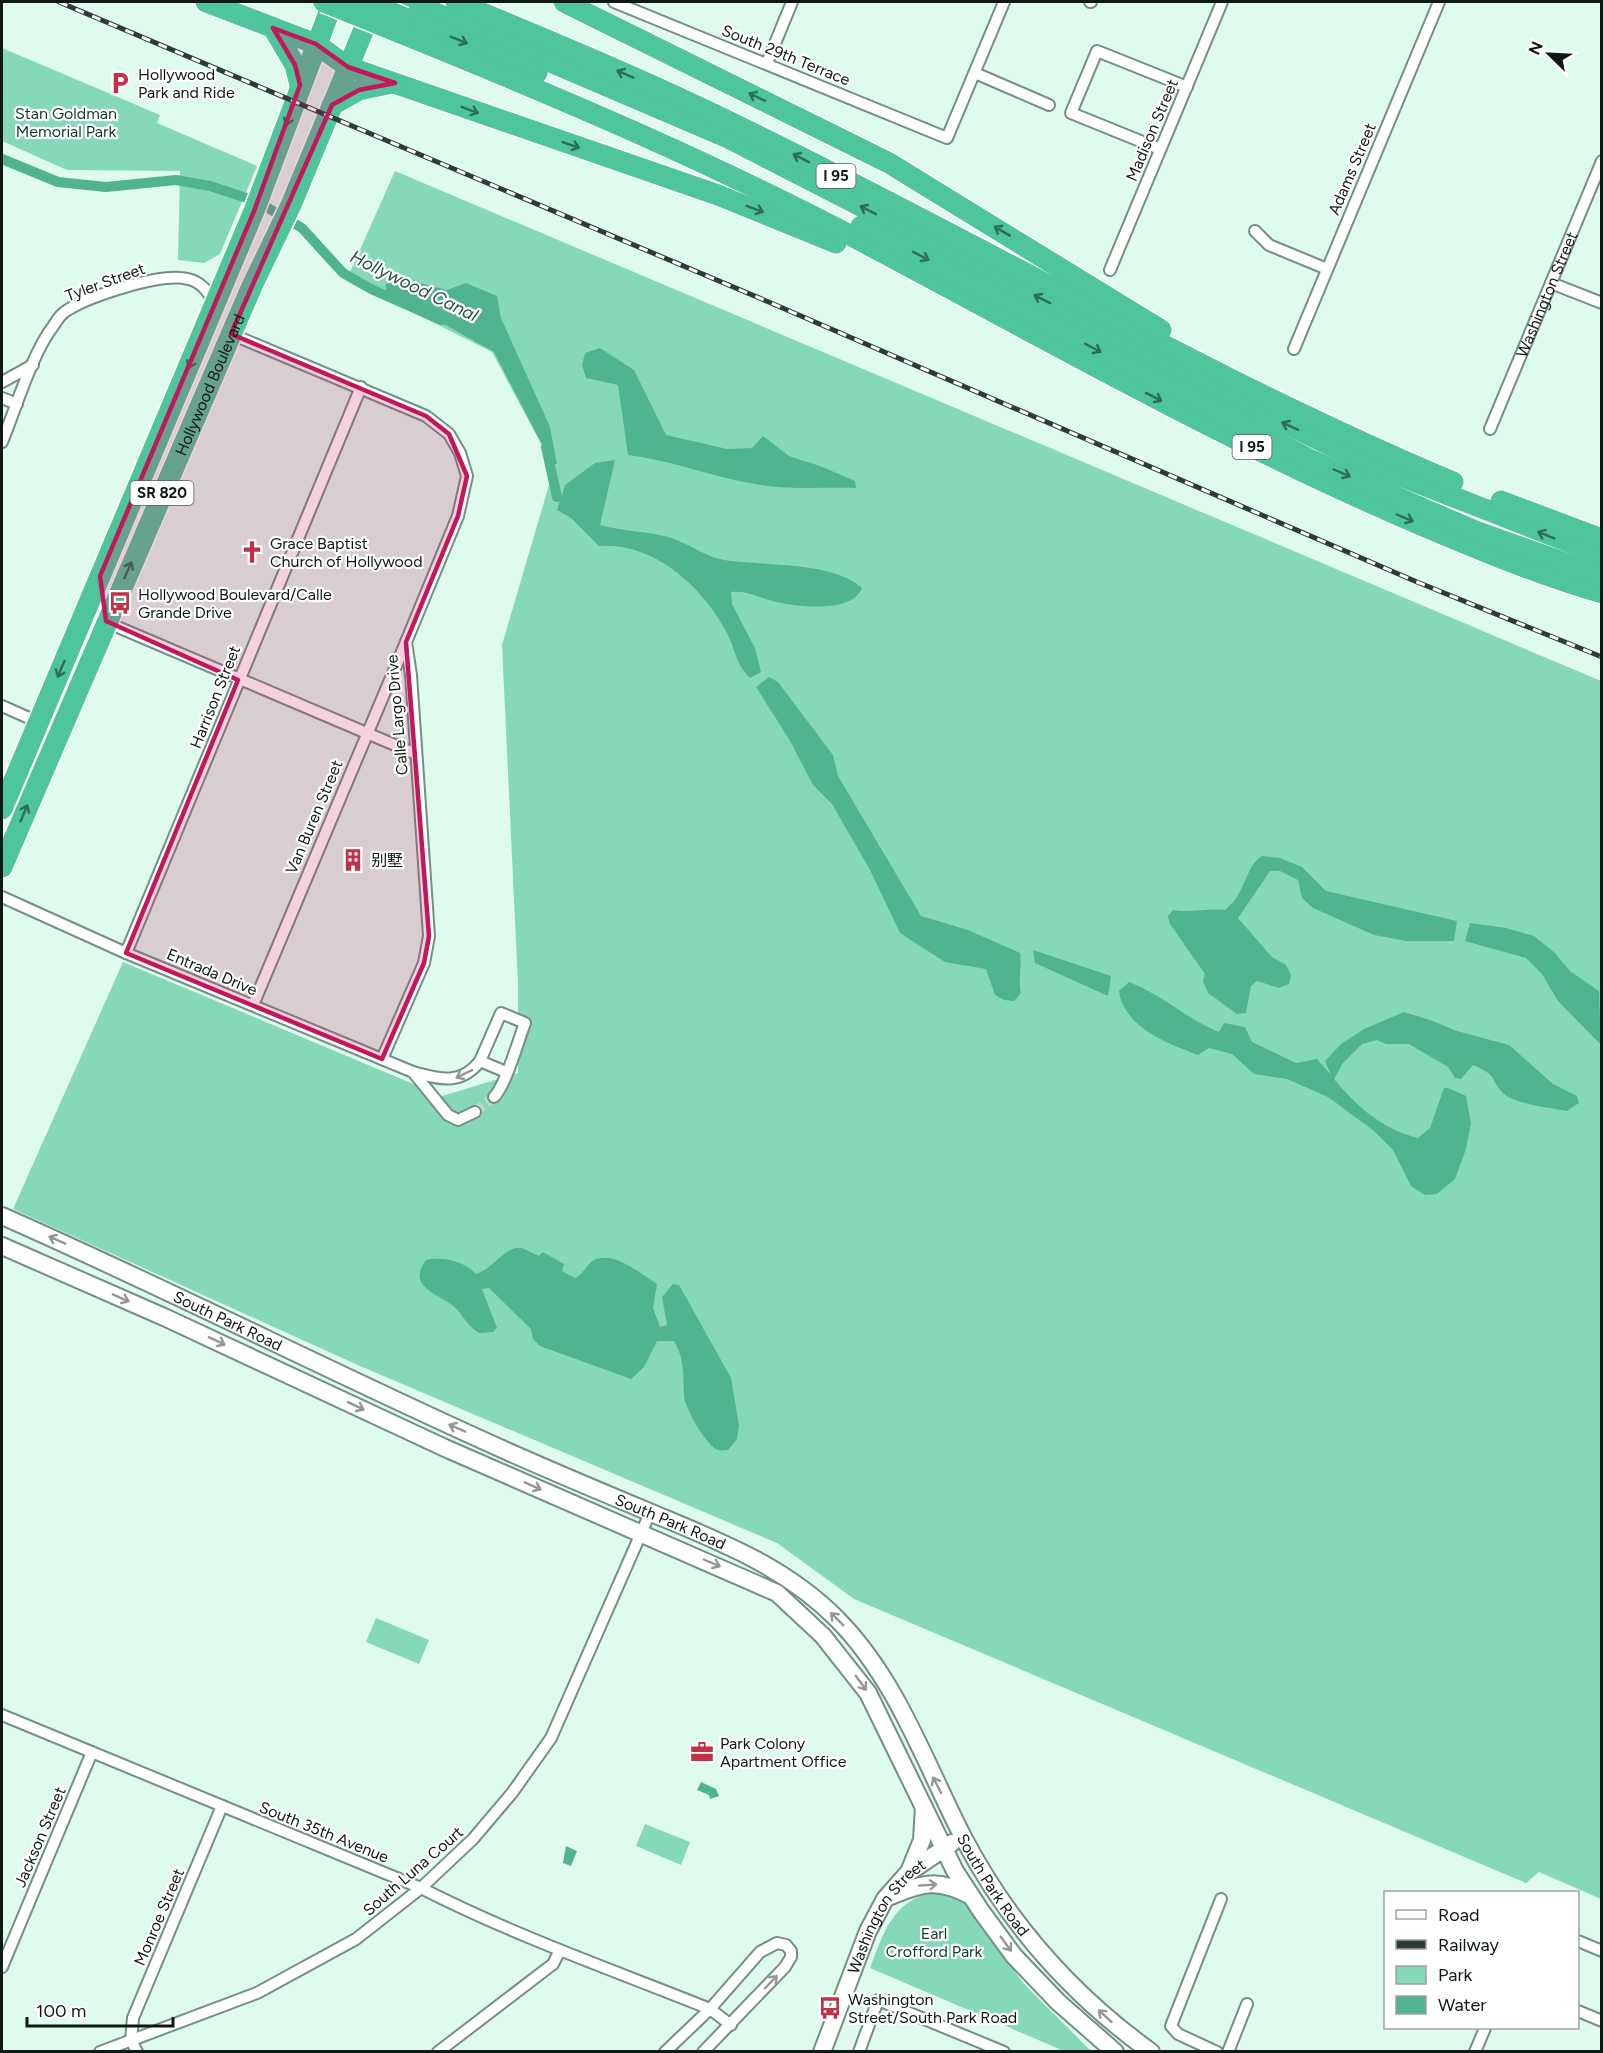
<svg xmlns="http://www.w3.org/2000/svg" width="1603" height="2053" font-family="Figtree,'Noto Sans SC',sans-serif">
  <style>
    .green { fill: #86d9b8 }
    .water { fill: #51b490 }
    .lines { fill: none; stroke-linecap: round; stroke-linejoin: round }
    .canal { stroke: #51b490; stroke-width: 10 }
    .street-tunnel { stroke: #bfd9cd; stroke-width: 10; stroke-dasharray: 10 5; stroke-linecap: butt }
    .street-casing { stroke: #748f83; stroke-width: 14 }
    .secondary-casing { stroke: #748f83; stroke-width: 20 }
    .highway-casing { stroke: #fff; stroke-width: 24 }
    .street { stroke: #fff; stroke-width: 10 }
    .secondary { stroke: #fff; stroke-width: 16 }
    .highway { stroke: #4fc59c; stroke-width: 21 }
    .rail-casing { stroke: #2f3b36; stroke-width: 5 }
    .rail { stroke: #fff; stroke-width: 3; stroke-dasharray: 9; stroke-linecap: butt }
    .highway-bridge-casing { stroke: #fff; stroke-width: 24; stroke-linecap: butt }
    .highway-bridge { stroke: #4fc59c; stroke-width: 21 }
    .oneway { stroke: #2e6e58 }
    .oneway2 { stroke: #939795 }
    .marked { fill: #c2185b; fill-opacity: 0.2; stroke: #c2185b; stroke-width: 4.5; stroke-linejoin: round }
    .labels { text-anchor: middle; dominant-baseline: central; stroke-width: 4.5; stroke-linejoin: round; paint-order: stroke }
    .shield { fill: #fff; stroke: #565d5a; stroke-width: 1.5 }
    .shield-label { font-size: 15px; font-weight: bold; fill: #0e1814 }
    .street-label { font-size: 16px; fill: #0e1814; stroke: #fff }
    .poi-label { font-size: 16px; fill: #0e1814; stroke: #fff; text-anchor: start }
    .park-label { font-size: 16px; fill: #0f3b2c; stroke: #fff }
    .water-label { font-size: 18px; font-style: italic; fill: #254f40; stroke: #fff }
  </style>
  <rect width="100%" height="100%" fill="#defbee"/>
  <path class="green" d="M2,48l158,67 -3,8 100,43 -37,88 -16,9 -26,-3 2,-89 -113,-1 -65,-29z
    M395,171l1206,510v1218l-62,-27 -13,11 -672,-284 -77,-56 -417,-177 -347,-157 110,-247 319,134 76,-23v-89l-16,-339 52,-177 -62,-116 -145,-73z
    M376,1618l53,22 -10,24 -53,-22z
    M645,1824l45,18 -9,23 -45,-19z
    M934,1892l15,3 14,7 61,82 67,67h-27l-194,-83c14,-36 22,-67 64,-76z"/>
  <path class="water" d="M405,279l42,11 19,-7 31,13 4,22 49,109 7,37h-5l-58,-112 -108,-60v-8z
    M600,348l34,22 32,65 61,14 25,-1 11,-12 26,20 31,10 35,15 1,7c-33,-1 -68,2 -101,-4 -43,-7 -84,-24 -127,-29l-10,-70 -32,-7 -4,-13 3,-12z
    M615,460l-15,65c22,6 43,6 64,11 21,4 38,20 60,24 38,6 110,1 138,28 -10,26 -67,19 -90,13 -14,-4 -26,-11 -41,-9l1,12 23,44 6,24 -11,6c-15,-15 -14,-27 -23,-45 -24,-46 -73,-91 -128,-87l-28,-28 -14,-8 8,-25 30,-22z
    M769,677l9,5 55,73 5,21 83,140 47,14 52,23c2,13 -2,26 1,40l-7,8 -10,-1 -9,-5 -9,-26 -41,-7 -45,-29 -30,-63 -38,-66 -19,-19 -24,-46 -33,-52z
    M1262,856l18,2 22,9 24,24 131,30 -3,20h-48l-32,-6 -61,-27 -11,-10 -4,-18 -18,-9h-10l-32,47 34,39 14,8 5,10 -2,9 -10,4 -22,-7 -6,5 -5,27 -9,1 -29,-21 -5,-12 2,-7 -35,-50 -2,-8 5,-6c19,3 34,-2 52,0 21,-16 20,-44 37,-54z
    M1470,923l36,5 28,8 21,17 15,18 29,20 2,54 -43,-44 -16,-27 -16,-16 -61,-17z
    M1033,950l78,26 -3,20 -73,-33z
    M1129,982c32,12 58,37 90,50l5,-9 21,4 7,15 44,21 21,-4 14,16 -6,-14 16,-17 23,-15 40,-17 26,8 27,11 52,14 44,39 24,12 2,7 -12,8c-15,-3 -54,-7 -64,-18 -15,-16 -3,-16 -30,-28l-12,14 -6,-1 -7,-11 -39,-23h-23l-9,-4 -15,4 -19,19 -9,16c22,27 50,51 84,59l12,-10 14,-40h4l18,8 5,27 -5,26 -11,30 -18,15 -12,1 -14,-9 -18,-36 -19,-19 -46,-34 -41,-18 -33,-5 -22,-20 -23,-6 -11,7c-29,-11 -74,-27 -79,-64z
    M515,1248h7l17,8 4,-4 21,12 -2,7 13,7c9,-4 12,-15 21,-19 20,-7 45,15 61,25l-4,24 7,19 7,-2 -5,-28 11,-13 6,1 52,93 8,47 -2,14 -9,11c-4,0 -7,1 -10,0 -11,-3 -34,-43 -34,-55 -1,-20 1,-35 -10,-54h-17l-13,26 -13,12 -91,-33 -7,-7 -2,-10 -42,-41 -7,1 15,39 -4,4 -14,1c-13,-7 -16,-20 -27,-28 -14,-11 -46,-19 -26,-45 16,-4 39,1 50,14 16,-5 23,-20 39,-26z
    M701,1782l15,7 3,7 -9,3 -1,-4 -12,-5z
    M566,1846l11,5 -6,15 -8,-3z"/>
  <g class="lines">
    <path class="canal" d="M2,159l56,23 48,5 70,-7 34,6 46,15 46,27 41,45 28,16 70,31
      M546,447l11,50"/>
    <path class="street-tunnel" d="M475,1112l19,-15"/>
    <g class="street-casing">
      <g id="street">
        <path d="M614,2l333,136 57,-136"/>
        <path d="M1090,2h1"/>
        <path d="M767,63l25,-61"/>
        <path d="M975,73l74,32"/>
        <path d="M1160,149l-89,-36 26,-62 90,36"/>
        <path d="M1255,231l14,14 58,24"/>
        <path d="M1110,270l112,-268"/>
        <path d="M1551,283l51,20"/>
        <path d="M231,334l195,82 23,18 11,19 7,23 -9,40 -52,126 5,33 18,261 -5,27 -42,96"/>
        <path d="M1294,349l145,-347"/>
        <path d="M2,382l31,-17"/>
        <path d="M2,398l15,6"/>
        <path id="s1" d="M1490,429l112,-268"/>
        <path d="M2,442c14,-34 30,-89 52,-117 3,-5 7,-11 12,-14 23,-15 96,-39 122,-32 13,3 20,12 26,24"/>
        <path d="M106,622l310,132"/>
        <path d="M2,706l36,16"/>
        <path d="M2,897l124,56 287,119c26,7 48,14 67,-11"/>
        <path d="M126,953l235,-566"/>
        <path d="M253,1005l153,-363"/>
        <path d="M413,1072l35,43 10,5 17,-8"/>
        <path d="M494,1097c12,-12 24,-56 31,-74l-24,-10 -21,48 26,11"/>
        <path d="M2,1715l419,173c94,48 192,82 289,121l21,16"/>
        <path d="M1578,1941l24,10"/>
        <path d="M2,1967l90,-215"/>
        <path d="M1578,2011l24,10"/>
        <path d="M100,2052l157,-59 99,-54 65,-51 52,-49 39,-46 39,-55 99,-225"/>
        <path d="M137,2052l-6,-12 2,-22 89,-212"/>
        <path d="M438,2052l115,-88 6,-12"/>
        <path d="M665,2052l45,-43 50,-57 17,-9 9,2 5,6v6l-6,10 -82,85"/>
        <path d="M859,2052l19,-52 126,52"/>
        <path d="M1217,2052l-39,-18 -7,-8 50,-127"/>
        <path d="M1228,2052l19,-48"/>
        <path d="M1475,2052l10,-24"/>
      </g>
    </g>
    <g class="secondary-casing">
      <g id="secondary">
        <path id="s2" d="M2,1216c171,75 338,161 509,237 47,21 95,41 143,61 67,28 132,53 184,106 59,60 87,143 125,217 45,86 109,158 188,215"/>
        <path d="M2,1246l162,71 281,131 332,145 46,43 45,57 87,178 26,40 33,45 44,46 57,50"/>
        <path d="M909,1872l13,-32 2,-33"/>
        <path d="M891,1896c33,-14 48,-17 80,0"/>
        <path id="s3" d="M822,2052l46,-121 17,-32 23,-26 44,-30"/>
      </g>
    </g>
    <g class="highway-casing">
      <g id="highway">
        <path d="M206,2l110,42 32,23 370,128 118,48"/>
        <path d="M410,2l316,135 548,281 93,45 235,92"/>
        <path d="M456,2c94,39 188,78 280,123 240,116 470,253 717,357"/>
        <path d="M564,2l325,161 272,167"/>
        <path d="M405,18l132,55"/>
        <path d="M273,28l22,37 5,20"/>
        <path d="M398,32c158,64 313,130 463,209 185,98 367,202 560,284 59,25 119,50 181,68"/>
        <path d="M332,105l27,-15 33,-7"/>
        <path d="M861,226l450,234 164,71 127,45"/>
        <path d="M1501,501l101,38"/>
        <path d="M2,809l252,-598 79,-209"/>
        <path id="s4" d="M2,867l250,-581 39,-81 83,-200"/>
      </g>
    </g>
    <use href="#street" class="street"/>
    <use href="#secondary" class="secondary"/>
    <use href="#highway" class="highway"/>
    <g class="rail-casing">
      <path id="rail" d="M59,2l705,298 653,282 185,75"/>
    </g>
    <use href="#rail" class="rail"/>
    <g class="highway-bridge-casing">
      <path id="highway-bridge" d="M324,2l74,30
        M366,2l39,16"/>
    </g>
    <use href="#highway-bridge" class="highway-bridge"/>
  </g>
  <defs><path id="oneway-shaft" d="M-6 0H5M1.5-3L5.5 0L1.5 3" fill="none" stroke-width="1.6" stroke-linecap="round" stroke-linejoin="round" transform="scale(1.5)"/></defs>
  <g class="oneway">
    <use href="#oneway-shaft" transform="translate(459 40) rotate(22)"/>
    <use href="#oneway-shaft" transform="translate(625 74) rotate(-156)"/>
    <use href="#oneway-shaft" transform="translate(757 97) rotate(-154)"/>
    <use href="#oneway-shaft" transform="translate(470 110) rotate(20)"/>
    <use href="#oneway-shaft" transform="translate(289 117) rotate(109)"/>
    <use href="#oneway-shaft" transform="translate(571 145) rotate(19)"/>
    <use href="#oneway-shaft" transform="translate(801 158) rotate(-153)"/>
    <use href="#oneway-shaft" transform="translate(755 209) rotate(21)"/>
    <use href="#oneway-shaft" transform="translate(868 210) rotate(-153)"/>
    <use href="#oneway-shaft" transform="translate(1002 231) rotate(-149)"/>
    <use href="#oneway-shaft" transform="translate(921 256) rotate(28)"/>
    <use href="#oneway-shaft" transform="translate(1042 299) rotate(-153)"/>
    <use href="#oneway-shaft" transform="translate(1093 348) rotate(28)"/>
    <use href="#oneway-shaft" transform="translate(192 360) rotate(113)"/>
    <use href="#oneway-shaft" transform="translate(1154 397) rotate(27)"/>
    <use href="#oneway-shaft" transform="translate(1290 426) rotate(-155)"/>
    <use href="#oneway-shaft" transform="translate(1342 473) rotate(23)"/>
    <use href="#oneway-shaft" transform="translate(1405 518) rotate(23)"/>
    <use href="#oneway-shaft" transform="translate(1546 535) rotate(-158)"/>
    <use href="#oneway-shaft" transform="translate(128 570) rotate(-66)"/>
    <use href="#oneway-shaft" transform="translate(61 669) rotate(113)"/>
    <use href="#oneway-shaft" transform="translate(24 813) rotate(-67)"/>
  </g>
  <g class="oneway2">
    <use href="#oneway-shaft" transform="translate(464 1074) rotate(154)"/>
    <use href="#oneway-shaft" transform="translate(57 1240) rotate(-156)"/>
    <use href="#oneway-shaft" transform="translate(121 1298) rotate(24)"/>
    <use href="#oneway-shaft" transform="translate(217 1341) rotate(25)"/>
    <use href="#oneway-shaft" transform="translate(356 1406) rotate(25)"/>
    <use href="#oneway-shaft" transform="translate(457 1428) rotate(-156)"/>
    <use href="#oneway-shaft" transform="translate(533 1486) rotate(24)"/>
    <use href="#oneway-shaft" transform="translate(712 1563) rotate(23)"/>
    <use href="#oneway-shaft" transform="translate(837 1619) rotate(-135)"/>
    <use href="#oneway-shaft" transform="translate(861 1683) rotate(54)"/>
    <use href="#oneway-shaft" transform="translate(937 1785) rotate(-117)"/>
    <use href="#oneway-shaft" transform="translate(928 1885) rotate(-4)"/>
    <use href="#oneway-shaft" transform="translate(1006 1944) rotate(54)"/>
    <use href="#oneway-shaft" transform="translate(771 1982) rotate(-46)"/>
    <use href="#oneway-shaft" transform="translate(1105 2016) rotate(-138)"/>
  </g>
  <path class="marked" d="M273,28l43,16 32,23 47,16 -36,7 -27,15 -101,229 195,82 23,18 18,42 -9,40 -52,126 23,294 -5,27 -42,96 -256,-106 112,-273 -132,-59 -6,-45 154,-365 46,-126 -5,-20z"/>
  <defs>
    <g id="parking-bare" transform="scale(1.8)"><path d="M-3.5-5.5H1a3.5 3.5 0 0 1 0 7H-1V5.5H-3.5ZM-1-3.4V-.6H.8a1.4 1.4 0 0 0 0-2.8Z" fill="#c13047" stroke="#fff" stroke-width="2.5" paint-order="stroke"/></g>
    <g id="church-bare" transform="scale(1.8)"><path d="M-1.2-6h2.4v3.5h3.3v2.4h-3.3V6h-2.4V-.1h-3.3v-2.4h3.3Z" fill="#c13047" stroke="#fff" stroke-width="2.5" paint-order="stroke"/></g>
    <g id="bus-bare" transform="scale(1.8)"><path d="M-5-6H5V4H4V6H2V4H-2V6H-4V4H-5ZM-3.5-4V0h7V-4ZM-3.5 1.2v1.5H-2V1.2ZM2 1.2v1.5H3.5V1.2Z" fill="#c13047" stroke="#fff" stroke-width="2.5" paint-order="stroke"/></g>
    <g id="building-bare" transform="scale(1.8)"><path d="M-4-6H4V6H1V3H-1V6H-4ZM-2.5-4.3h1.7v1.8h-1.7ZM.8-4.3h1.7v1.8H.8ZM-2.5-1h1.7V.8h-1.7ZM.8-1h1.7V.8H.8Z" fill="#c13047" stroke="#fff" stroke-width="2.5" paint-order="stroke"/></g>
    <g id="office-bare" transform="scale(1.8)"><path d="M-6-3h4V-5.5h4V-3h4V5H-6ZM-1-4.5V-3h2v-1.5ZM-6 0V1H6V0Z" fill="#c13047" stroke="#fff" stroke-width="2.5" paint-order="stroke"/></g>
  </defs>
  <g fill-rule="evenodd">
    <use href="#parking-bare" x="120" y="83"/>
    <use href="#church-bare" x="252" y="552"/>
    <use href="#bus-bare" x="120" y="603"/>
    <use href="#building-bare" x="353" y="860"/>
    <use href="#office-bare" x="702" y="1752"/>
    <use href="#bus-bare" x="830" y="2008"/>
  </g>
  <g class="labels">
    <g class="shield">
      <rect x="816.5" y="164" width="39" height="24" rx="4.5"/>
      <rect x="1232.5" y="435" width="39" height="24" rx="4.5"/>
      <rect x="130.5" y="481" width="63" height="24" rx="4.5"/>
    </g>
    <g class="shield-label">
      <text x="836" y="176">I 95</text>
      <text x="1252" y="447">I 95</text>
      <text x="162" y="493">SR 820</text>
    </g>
    <g class="street-label">
      <text transform="translate(786 55) rotate(22)">South 29th Terrace</text>
      <text transform="translate(1152 130) rotate(-67)">Madison Street</text>
      <text transform="translate(1352 169) rotate(-67)">Adams Street</text>
      <text transform="translate(105 282) rotate(-20)">Tyler Street</text>
      <text stroke="none"><textPath href="#s1" startOffset="146">Washington Street</textPath></text>
      <text stroke="none"><textPath href="#s4" startOffset="525">Hollywood Boulevard</textPath></text>
      <text transform="translate(215 697) rotate(-68)">Harrison Street</text>
      <text transform="translate(397 715) rotate(-95)">Calle Largo Drive</text>
      <text transform="translate(314 817) rotate(-67)">Van Buren Street</text>
      <text transform="translate(212 972) rotate(23)">Entrada Drive</text>
      <text stroke="none"><textPath href="#s2" startOffset="249">South Park Road</textPath></text>
      <text stroke="none"><textPath href="#s2" startOffset="735">South Park Road</textPath></text>
      <text transform="translate(324 1832) rotate(22)">South 35th Avenue</text>
      <text transform="translate(40 1837) rotate(-67)">Jackson Street</text>
      <text transform="translate(413 1871) rotate(-41)">South Luna Court</text>
      <text stroke="none"><textPath href="#s2" startOffset="1239">South Park Road</textPath></text>
      <text transform="translate(159 1917) rotate(-67)">Monroe Street</text>
      <text stroke="none"><textPath href="#s3" startOffset="152">Washington Street</textPath></text>
    </g>
    <g class="poi-label">
      <text x="138" y="74">Hollywood<tspan x="138" dy="18">Park and Ride</tspan></text>
      <text x="270" y="543">Grace Baptist<tspan x="270" dy="18">Church of Hollywood</tspan></text>
      <text x="138" y="594">Hollywood Boulevard/Calle<tspan x="138" dy="18">Grande Drive</tspan></text>
      <text x="371" y="860">别墅</text>
      <text x="720" y="1743">Park Colony<tspan x="720" dy="18">Apartment Office</tspan></text>
      <text x="848" y="1999">Washington<tspan x="848" dy="18">Street/South Park Road</tspan></text>
    </g>
    <g class="park-label">
      <text x="66" y="113">Stan Goldman<tspan x="66" dy="18">Memorial Park</tspan></text>
      <text x="934" y="1933">Earl<tspan x="934" dy="18">Crofford Park</tspan></text>
    </g>
    <g class="water-label">
      <text transform="translate(414 286) rotate(26)">Hollywood Canal</text>
    </g>
  </g>
  <rect width="1603" height="2053" fill="none" stroke="#0e1814" stroke-width="6"/>
  <rect x="1384" y="1891" width="195" height="138" fill="#ffffff" stroke="#9fa3a1" stroke-width="1.5"/>
  <rect x="1396" y="1910" width="30" height="9" fill="#ffffff" stroke="#9fa3a1" stroke-width="1.5"/>
  <text x="1438" y="1921" font-size="18" fill="#0e1814">Road</text>
  <rect x="1396" y="1940" width="30" height="9" fill="#2f3b36" stroke="#9fa3a1" stroke-width="1.5"/>
  <text x="1438" y="1951" font-size="18" fill="#0e1814">Railway</text>
  <rect x="1396" y="1966" width="30" height="18" fill="#86d9b8" stroke="#9fa3a1" stroke-width="1.5"/>
  <text x="1438" y="1981" font-size="18" fill="#0e1814">Park</text>
  <rect x="1396" y="1996" width="30" height="18" fill="#51b490" stroke="#9fa3a1" stroke-width="1.5"/>
  <text x="1438" y="2011" font-size="18" fill="#0e1814">Water</text>
  <g transform="translate(1549 54) rotate(294)" stroke="#ffffff" stroke-width="4.5" paint-order="stroke">
  <path d="M0-4.5L10 22L0 15L-10 22Z" fill="#0e1814"/>
  <text y="-9" font-size="16" font-weight="bold" text-anchor="middle" fill="#0e1814">N</text>
  </g>
  <path d="M27 2017v9h146v-9" fill="none" stroke="#0e1814" stroke-width="3"/>
  <text x="36" y="2017" font-size="18" fill="#0e1814" stroke="#ffffff" stroke-width="4.5" paint-order="stroke">100 m</text>
</svg>
